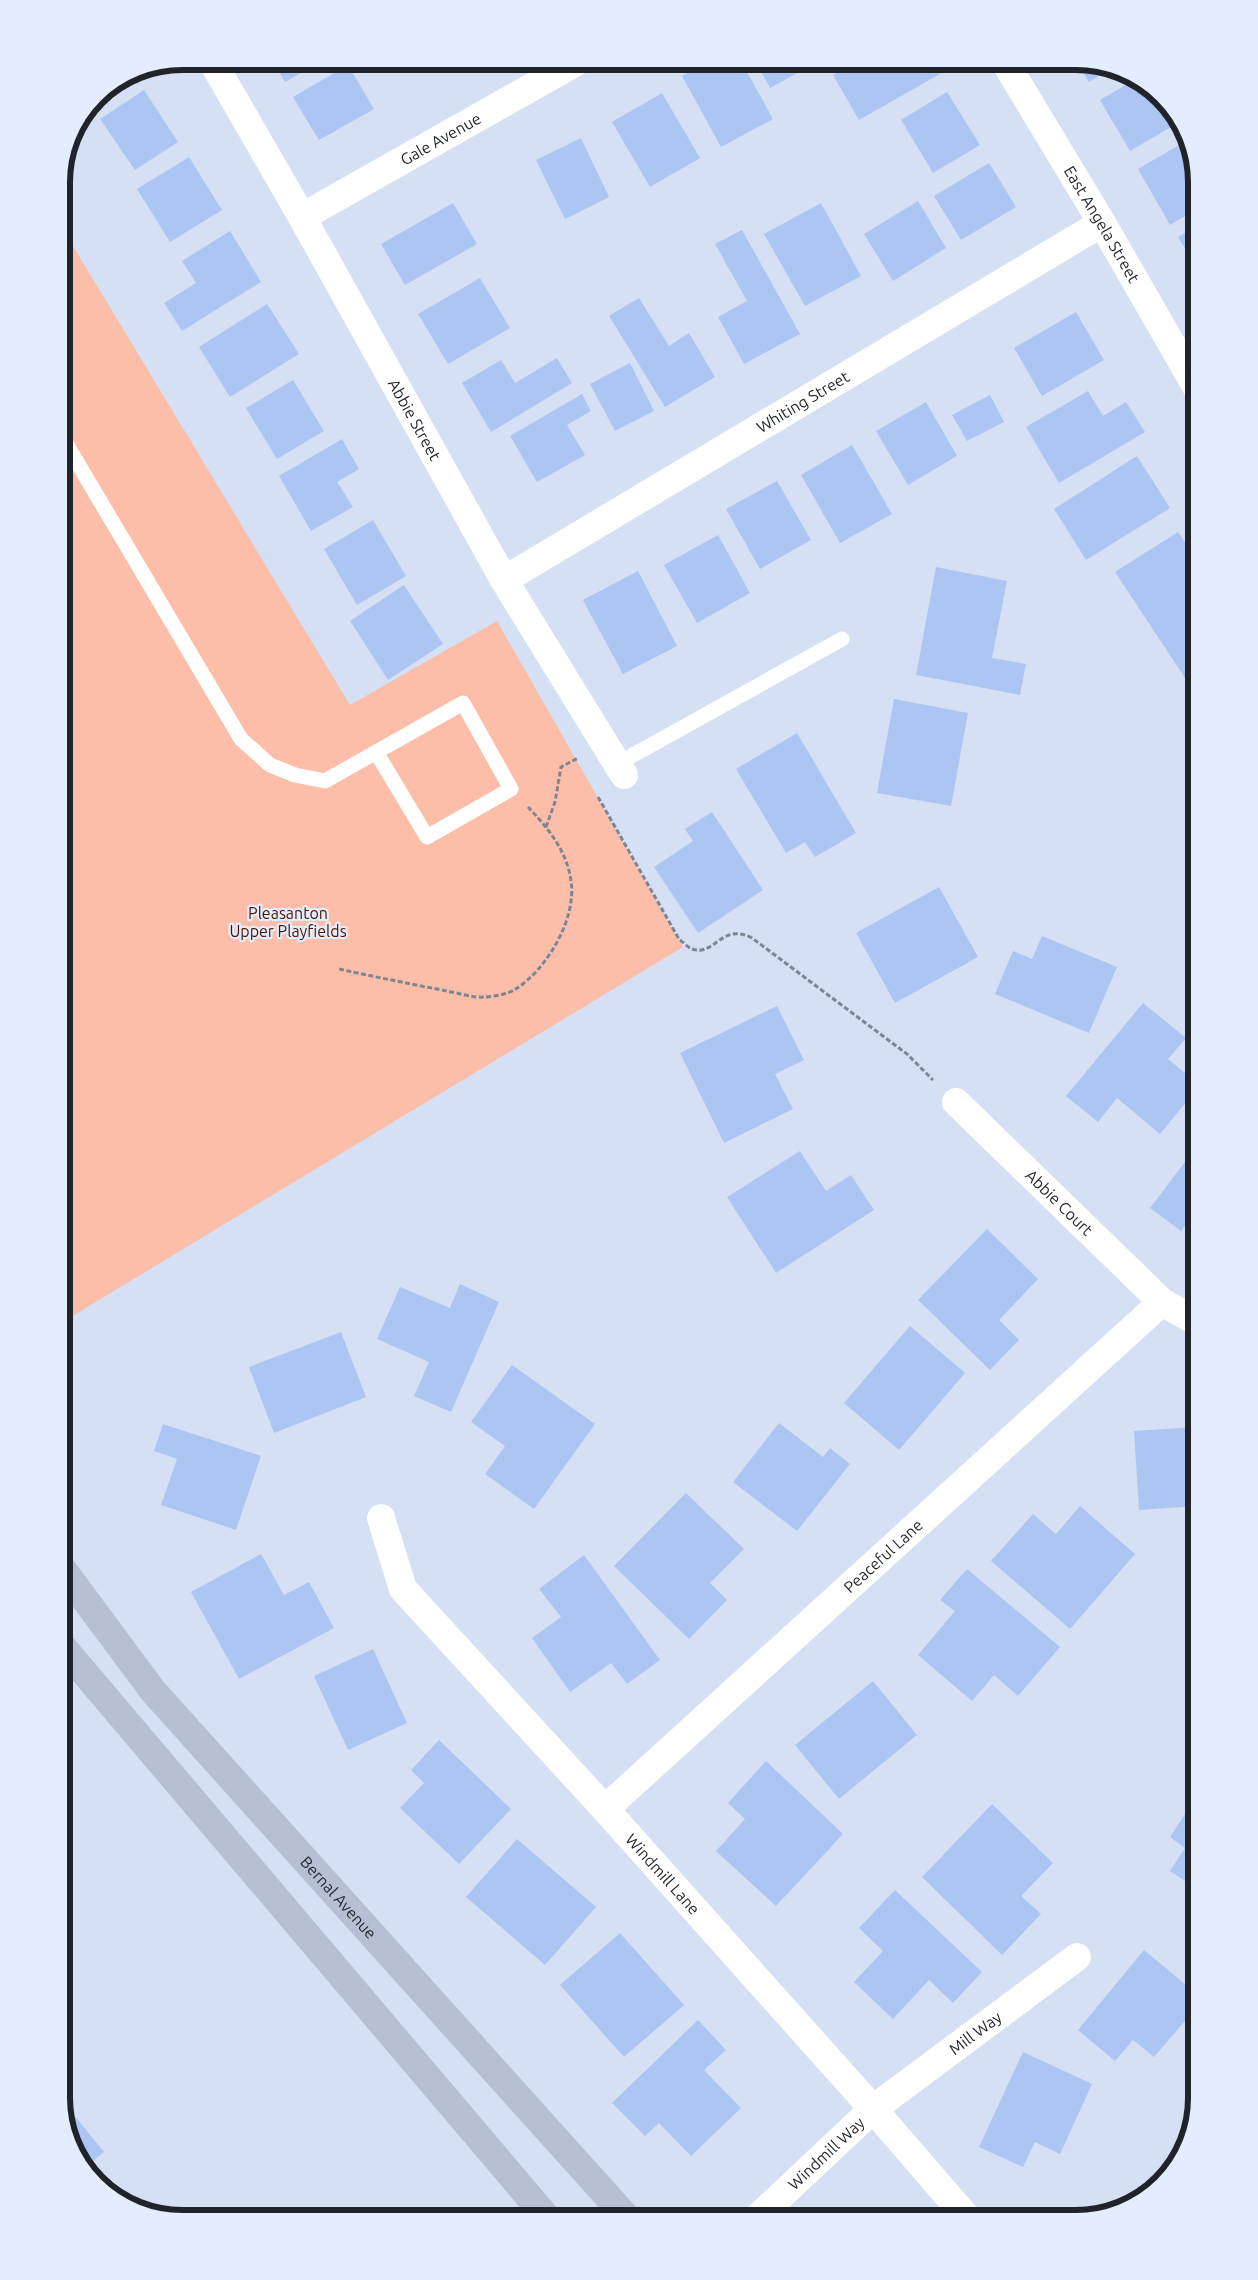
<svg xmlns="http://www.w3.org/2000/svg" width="1258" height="2280" font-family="Ubuntu,sans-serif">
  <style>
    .green { fill: #fcbea9 }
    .building { fill: #adc5f2 }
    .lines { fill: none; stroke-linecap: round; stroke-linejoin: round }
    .path { stroke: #7e8694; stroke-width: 3; stroke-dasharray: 5 2.5; stroke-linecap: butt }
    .lane { stroke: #fff; stroke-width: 15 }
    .street { stroke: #fff; stroke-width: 28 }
    .secondary { stroke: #b6c0d2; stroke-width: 28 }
    .labels { text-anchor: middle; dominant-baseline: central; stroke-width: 4.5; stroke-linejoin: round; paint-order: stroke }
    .street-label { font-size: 16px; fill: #1f232a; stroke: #e4edfd }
    .park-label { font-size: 16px; fill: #4c1601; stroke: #e4edfd }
    .rim { fill: none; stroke: #1f232a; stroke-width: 6 }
  </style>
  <rect width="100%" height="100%" fill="#d5e0f4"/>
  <path class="green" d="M61,226l289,479 147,-84 186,326 -622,376z"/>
  <path class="building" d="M273,61h49l-37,21z
    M709,61h32l32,58 -52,28 -39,-71z
    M755,61h38l6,11 -29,16z
    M856,61h77l7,13 -81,46 -26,-45z
    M1077,62h7l24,8 -19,12z
    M348,65l26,44 -55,31 -26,-43z
    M1134,80l15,6 29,37 -48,28 -30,-51z
    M144,90l34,52 -43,28 -35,-51z
    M947,92l33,53 -47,28 -32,-53z
    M662,93l38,65 -50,29 -38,-65z
    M581,138l28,59 -44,22 -29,-59z
    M1188,140l9,42v27l-27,16 -32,-56z
    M189,157l33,53 -52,32 -33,-53z
    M989,163l27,44 -55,33 -27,-44z
    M918,201l28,47 -53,33 -29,-47z
    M453,203l24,41 -72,41 -24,-41z
    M821,203l40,73 -56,30 -41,-72z
    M1197,226v42l-19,-31z
    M742,230l58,104 -56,30 -26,-47 29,-16 -32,-57z
    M230,231l31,51 -79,49 -18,-28 32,-20 -14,-22z
    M480,278l30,50 -62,36 -30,-50z
    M639,298l30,48 20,-13 26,44 -50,30 -56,-91z
    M267,304l32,50 -69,43 -31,-50z
    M1076,312l28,48 -62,36 -28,-48z
    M557,358l15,25 -81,49 -29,-49 39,-23 14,23z
    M630,363l24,48 -39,20 -25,-47z
    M293,380l31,51 -47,28 -31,-51z
    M1088,391l15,25 23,-14 19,30 -86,51 -33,-56z
    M582,394l9,17 -24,14 18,30 -48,27 -27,-46z
    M990,395l14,27 -37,19 -15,-26z
    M926,402l31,54 -49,29 -32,-54z
    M342,439l17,30 -22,13 16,25 -42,24 -32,-55z
    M852,445l40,69 -52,29 -39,-68z
    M1137,456l33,52 -84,52 -32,-51z
    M777,481l34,59 -51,29 -34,-60z
    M373,520l33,56 -49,29 -33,-56z
    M1178,532l19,28v115l-10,6 -72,-109z
    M718,535l32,58 -53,30 -33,-58z
    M936,567l71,14 -15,77 34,6 -6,31 -104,-20z
    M638,571l39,75 -54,28 -40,-74z
    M404,585l39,59 -55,36 -38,-59z
    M894,699l74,14 -17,93 -74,-13z
    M1197,709v13l-6,-9z
    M797,733l59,100 -41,24 -10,-15 -19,11 -50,-84z
    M712,812l51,78 -65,43 -44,-66 39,-26 -8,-12z
    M939,887l39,70 -83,46 -39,-70z
    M1042,936l75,31 -28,66 -94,-39 18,-43 19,8z
    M1143,1003l43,35 -18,21 29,24v6l-37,45 -43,-36 -19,24 -32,-26z
    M777,1006l27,54 -29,14 18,35 -69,34 -44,-90z
    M1197,1146v63l-16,22 -31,-23z
    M800,1151l26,40 25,-16 23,35 -98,63 -49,-76z
    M987,1229l51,50 -39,41 20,20 -29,30 -72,-70z
    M460,1284l39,18 -48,110 -37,-16 15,-34 -52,-23 23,-52 50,21z
    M910,1326l55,47 -66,77 -55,-47z
    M341,1332l25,65 -92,36 -25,-66z
    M512,1365l83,59 -61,85 -49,-35 20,-28 -34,-24z
    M779,1423l44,34 7,-9 20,16 -53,67 -64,-49z
    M163,1424l98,32 -25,74 -75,-25 16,-46 -23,-8z
    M1197,1427v79l-58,4 -5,-79z
    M686,1493l58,56 -34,34 17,17 -38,39 -75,-73z
    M1080,1506l55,48 -65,75 -79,-68 42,-47 23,20z
    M261,1554l23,41 25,-13 25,46 -95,51 -48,-87z
    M584,1555l76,105 -33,24 -16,-21 -41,29 -38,-54 29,-21 -22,-28z
    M967,1569l93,78 -42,49 -24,-21 -22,26 -54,-46 37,-44 -15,-11z
    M373,1649l34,74 -59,27 -34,-74z
    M873,1681l44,54 -78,64 -44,-54z
    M439,1740l72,69 -52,55 -59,-56 24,-25 -13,-13z
    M766,1761l77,73 -67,72 -60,-55 29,-32 -17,-16z
    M1197,1796v93l-27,-18 15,-23 -15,-11z
    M992,1804l61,59 -32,33 20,18 -39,41 -80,-78z
    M517,1839l79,68 -51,58 -79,-68z
    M895,1890l87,82 -29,31 -24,-23 -36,39 -39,-37 29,-31 -24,-23z
    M620,1933l64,72 -60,52 -64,-72z
    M1144,1950l53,44v13l-43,50 -21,-17 -18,21 -37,-31z
    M698,2020l28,30 -22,20 37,38 -50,48 -32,-33 -14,13 -33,-33z
    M1023,2052l69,32 -32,70 -25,-12 -12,25 -44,-20z
    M61,2099l43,53 -16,13 -17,-20z"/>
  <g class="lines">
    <path class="path" d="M598,797l81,142c3,2 8,8 13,10 23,8 29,-27 60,-11l155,116 26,26
      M546,827l9,-25 6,-35 17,-9
      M339,969c36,8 72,15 108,22 11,2 26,7 37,6 8,0 23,-3 30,-7 32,-19 63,-71 57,-109 -4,-30 -23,-53 -43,-74"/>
    <path class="lane" d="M61,435l180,304 29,26 25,10 30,6 138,-78 48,86 -84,48 -51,-85
      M617,764l225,-125"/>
    <g class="street">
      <path id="s1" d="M212,61l90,156 202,363 120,195"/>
      <path id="s2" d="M1005,62l97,161 95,165"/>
      <path id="s3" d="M302,217l276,-156"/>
      <path id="s4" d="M504,580l598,-357"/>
      <path id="s5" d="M956,1102l206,200 35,20"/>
      <path id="s6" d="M381,1518l22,71 202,220 268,300 95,110"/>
      <path id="s7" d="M605,1809l557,-507"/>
      <path id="s8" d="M756,2219l117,-110 204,-152"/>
    </g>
    <g class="secondary">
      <path id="s9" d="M61,1567l92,124 475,528"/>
      <path d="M61,1645l487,574"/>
    </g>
  </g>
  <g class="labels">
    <g class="street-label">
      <text stroke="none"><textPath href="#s3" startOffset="159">Gale Avenue</textPath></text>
      <text stroke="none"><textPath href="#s2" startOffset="189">East Angela Street</textPath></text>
      <text stroke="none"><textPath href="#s4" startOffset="348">Whiting Street</textPath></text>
      <text stroke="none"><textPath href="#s1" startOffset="412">Abbie Street</textPath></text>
      <text stroke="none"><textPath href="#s5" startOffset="144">Abbie Court</textPath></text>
      <text stroke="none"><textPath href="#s7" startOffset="376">Peaceful Lane</textPath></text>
      <text stroke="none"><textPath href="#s6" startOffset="460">Windmill Lane</textPath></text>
      <text stroke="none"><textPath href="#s9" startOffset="432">Bernal Avenue</textPath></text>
      <text stroke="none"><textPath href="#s8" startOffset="288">Mill Way</textPath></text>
      <text stroke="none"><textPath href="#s8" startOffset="96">Windmill Way</textPath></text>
    </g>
    <g class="park-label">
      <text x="288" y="913">Pleasanton<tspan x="288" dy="18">Upper Playfields</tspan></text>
    </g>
  </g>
  <path d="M0 0H1258V2280H0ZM182 70H1076A112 112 0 0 1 1188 182V2098A112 112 0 0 1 1076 2210H182A112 112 0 0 1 70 2098V182A112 112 0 0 1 182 70Z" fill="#e4edfd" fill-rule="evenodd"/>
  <path class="rim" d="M182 70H1076A112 112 0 0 1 1188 182V2098A112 112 0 0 1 1076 2210H182A112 112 0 0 1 70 2098V182A112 112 0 0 1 182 70Z"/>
</svg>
